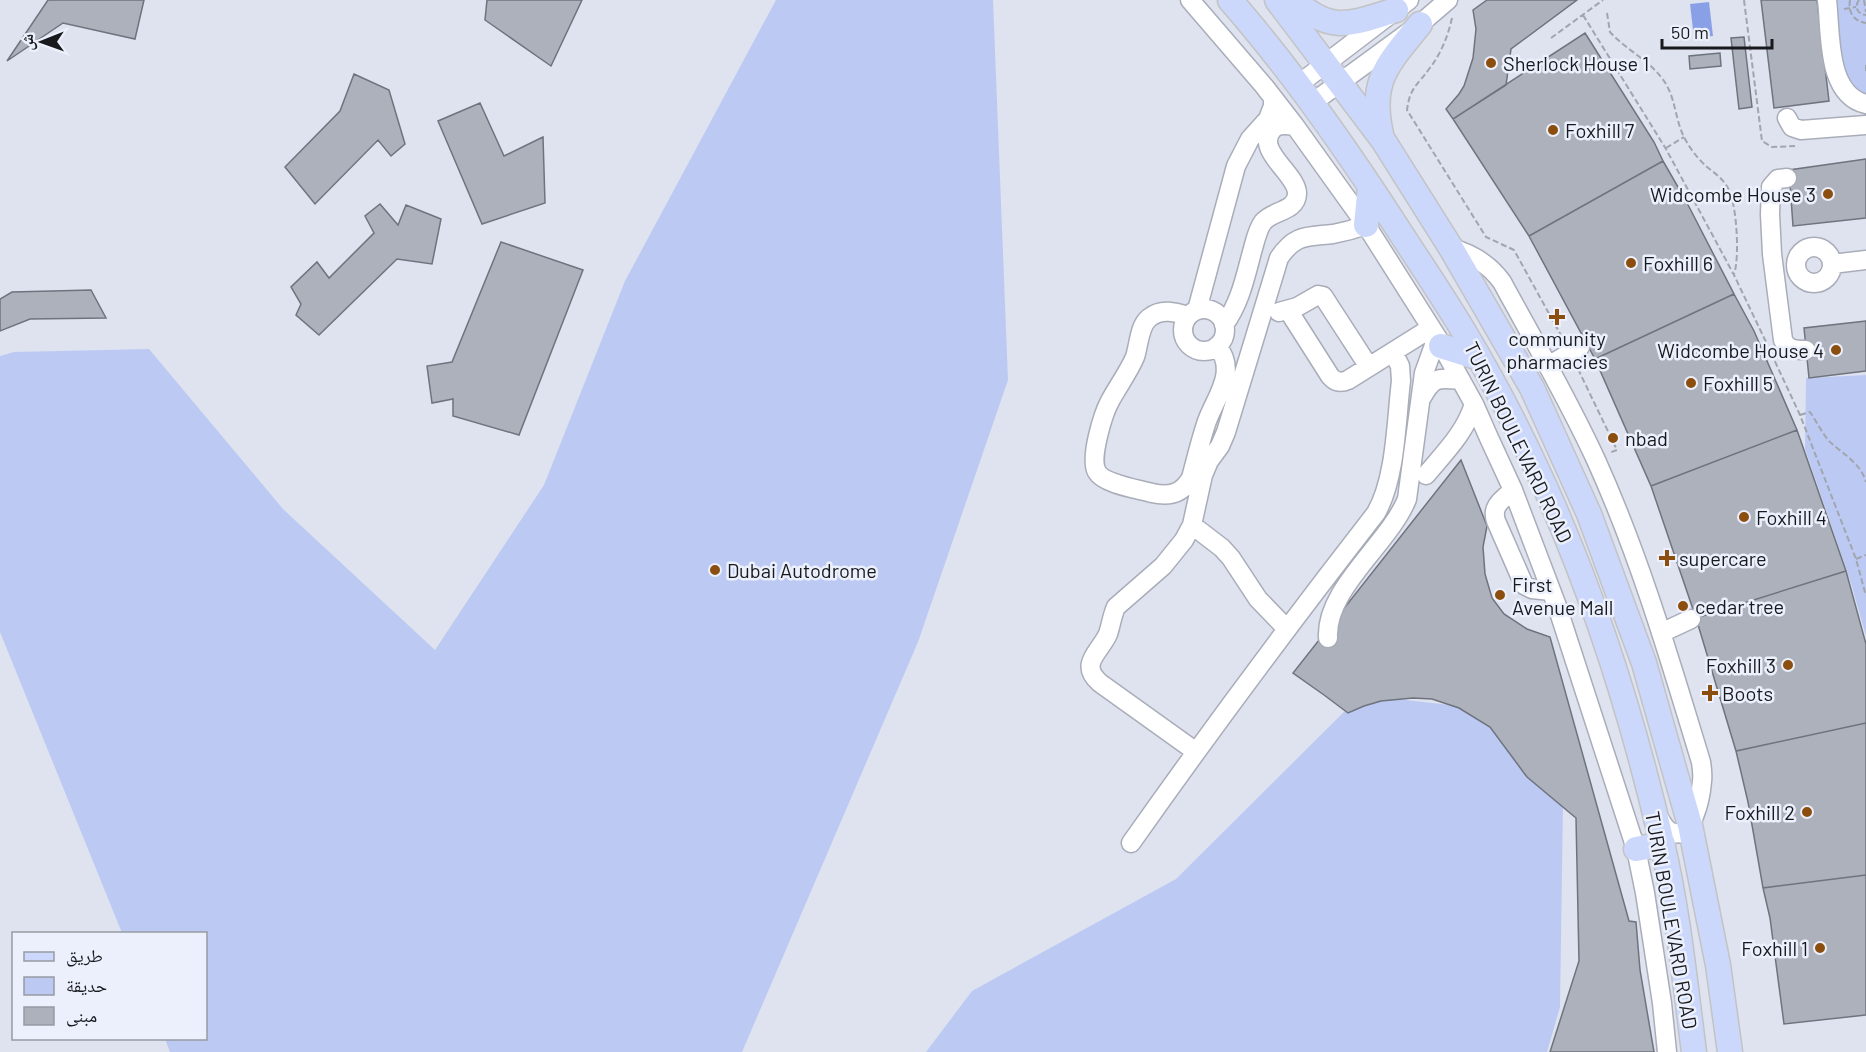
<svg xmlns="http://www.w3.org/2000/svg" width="1866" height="1052" font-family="Barlow,'Noto Naskh Arabic',sans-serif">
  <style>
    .green { fill: #bccaf3 }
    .water { fill: #89a0e7 }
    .building { fill: #acb1bc; stroke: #6f737e; stroke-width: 1.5 }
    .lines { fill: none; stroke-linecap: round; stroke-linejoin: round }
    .minor-casing { stroke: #a9adb9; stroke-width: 21 }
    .major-casing { stroke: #c3c3c4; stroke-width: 27 }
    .path { stroke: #a1a5ae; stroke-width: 2; stroke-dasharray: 6 3; stroke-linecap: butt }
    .minor { stroke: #fff; stroke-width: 18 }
    .major { stroke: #cbd8fb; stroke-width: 24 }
    .poi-dot { fill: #8b4e0f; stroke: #ebf0fc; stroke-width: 2 }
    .labels { text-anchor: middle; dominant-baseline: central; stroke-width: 5; stroke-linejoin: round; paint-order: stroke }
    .poi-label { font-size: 20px; fill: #17191d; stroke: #ebf0fc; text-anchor: start }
    .street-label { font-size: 20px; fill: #17191d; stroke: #ebf0fc }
  </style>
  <rect width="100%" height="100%" fill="#dee3ef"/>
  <path class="green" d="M776,0h217l15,380 -90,262 -176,410h-572l-5,-13 41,-1v-104l-84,-1 -122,-301v-276l14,-4 135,-3 134,160 152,141 109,-165 81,-204z
    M1825,0h41v106l-24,-10z
    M1866,375v261l-16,-56 -45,-131 1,-71z
    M1361,695l116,13 86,96 -3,203 -13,45h-621l46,-61 204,-112z"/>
  <path class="water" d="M1709,2l4,34 -19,2 -4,-34z"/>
  <path class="building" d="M48,0h96l-9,39 -72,-16 -56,38z
    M487,0h95l-31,66 -66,-46z
    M1487,0h90l-66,49 -5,36 -53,34 -7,-10 13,-15 5,-8 9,-28 3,-29 -3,-19z
    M1761,0h56l12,101 -55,7z
    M1585,33l69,109 9,19 -134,75 -76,-117z
    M1744,37l8,70 -13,2 -8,-71z
    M1720,53l1,13 -31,3 -1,-13z
    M354,74l35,16 16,54 -14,12 -13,-16 -63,64 -30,-37 55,-56z
    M480,103l24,53 39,-19 2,66 -63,21 -44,-103z
    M1866,159v59l-73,8 -4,-56z
    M1663,161l22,38 49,95 -139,65 -66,-123z
    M380,204l18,21 8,-20 35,14 -9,45 -35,-5 -78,76 -23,-20 5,-11 -10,-17 26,-25 12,16 45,-45 -9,-17z
    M501,242l82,28 -64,165 -66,-19v-17l-21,4 -5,-37 25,-4z
    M91,290l15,28 -76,1 -30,12v-32l12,-7z
    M1734,294l20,37 43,99 -146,56 -56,-127z
    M1866,321v50l-57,7 -5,-50z
    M1797,430l49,141 -150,47 -45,-132z
    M1461,460l26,66 -4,21 2,27 7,24 12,16 23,15 23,8 79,284 7,1 4,48 14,82h-104l29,-91 -3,-143 -49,-41 -37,-50 -31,-19 -27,-9 -19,-1 -32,3 -17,5 -16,7 -24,-18 -31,-22z
    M1846,571l20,73v79l-130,28 -40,-133z
    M1866,723v152l-103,13 -15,-86 -12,-51z
    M1866,875v140l-82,9 -14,-106 -7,-30z"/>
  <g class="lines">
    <g class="minor-casing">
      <path id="minor" d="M1190,0l74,86 31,40 71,99 71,112 37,67 15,34 24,52 44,116 79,243 9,44 17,110 5,49
        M1827,0c4,32 -1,95 39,104
        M1299,84l110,-84
        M1312,103l108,-79 28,-24
        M1787,118l5,9 9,3 65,-5
        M1787,178l-9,1 -7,8 -1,27 2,40 11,86c5,10 12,10 23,10
        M1796 265a18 18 0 1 1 36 0a18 18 0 1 1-36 0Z
        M1451,248c22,6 38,16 51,34 32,59 66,117 94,178 44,97 74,200 105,302 1,7 2,13 1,19 -1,14 -9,61 -31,51 -7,-3 -11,-13 -15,-19
        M1832,264l34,-4
        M1183 330a21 21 0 1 1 42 0a21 21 0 1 1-42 0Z
        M1197,310l39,-144 14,-27 18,-20 5,-13v-8
        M1288,310l42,66c5,6 11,7 18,4l83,-52
        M1279,312l18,-5 21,-12 5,1 46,71
        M1188,316c-13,-4 -27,-8 -39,2 -10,8 -10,27 -14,39 -7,16 -17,29 -25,44 -7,13 -21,58 -13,71 7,12 41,17 55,21 17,4 30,1 39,-15 5,-18 9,-36 15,-54 8,-25 33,-52 11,-78
        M1224,325c16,-22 21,-47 28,-73 3,-10 5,-22 11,-30 10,-12 33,-10 34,-28 1,-20 -44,-44 -24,-65 6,-6 15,-4 22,-3
        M1548,366l32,-19
        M1422,397c12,-21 16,-19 39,-17
        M1426,475c19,-23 39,-42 48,-71
        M1513,490c-11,10 -22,16 -17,31l28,64 8,4 19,2
        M1192,525l30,23 9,10 27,41 28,29
        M1661,633l30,-14
        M1328,638c-3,-49 61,-94 79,-139l17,-126 13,-36
        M1195,751l-95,-68c-22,-19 0,-31 8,-49 3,-9 4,-18 8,-27l47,-41 21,-26 8,-15 11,-50 6,-14 11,-15 6,-14 53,-174c16,-24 28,-21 54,-24 11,-2 22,-5 33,-9
        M1131,843c79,-112 161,-222 245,-330 20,-35 20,-91 25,-132l-1,-15 -7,-14"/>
    </g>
    <g class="major-casing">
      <path id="major" d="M1230,0c63,72 118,151 170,232 21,32 43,65 63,98 30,50 58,104 82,157 51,113 89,235 117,356 16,68 23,140 32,209
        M1277,0l106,140 68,108 81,140 57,126 55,149 46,162 28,140 12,87
        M1294,0c38,35 58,23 102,10
        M1381,134c-12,-54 7,-70 39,-110
        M1366,225l4,-39
        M1441,346l38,12
        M1636,849l27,-5"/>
    </g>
    <path class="path" d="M1744,0l18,141 10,6 23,-1
      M1850,0c-2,12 3,21 16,23
      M1859,0c-5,7 -2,14 7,15
      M1864,0l2,12
      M1844,9l12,-2
      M1607,13l3,19c15,17 37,27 51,45 15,18 13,40 23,60 5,10 13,21 22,29 7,6 15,11 20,19 11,13 14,73 8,89
      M1583,15l83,134 68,126 32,67
      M1452,18c-4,18 -11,36 -23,51 -12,17 -19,18 -22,41l79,127 28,13 49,89
      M1551,38l52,-38
      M1866,65v9
      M1666,148l18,-11
      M1771,353l29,62 56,144 10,37
      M1578,369l39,81 -8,3
      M1800,415l10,-3c6,9 11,19 18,28 13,13 33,23 38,42
      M1856,559l10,-4"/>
    <use href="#minor" class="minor"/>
    <use href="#major" class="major"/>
  </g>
  <g class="poi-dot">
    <circle cx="1491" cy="63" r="6"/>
    <circle cx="1553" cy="130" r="6"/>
    <circle cx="1828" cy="194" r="6"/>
    <circle cx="1631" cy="263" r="6"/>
    <path d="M1554 308h6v6h6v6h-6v6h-6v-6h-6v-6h6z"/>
    <circle cx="1836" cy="350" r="6"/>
    <circle cx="1691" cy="383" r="6"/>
    <circle cx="1613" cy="438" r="6"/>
    <circle cx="1744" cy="517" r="6"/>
    <path d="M1664 549h6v6h6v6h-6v6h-6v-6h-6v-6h6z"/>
    <circle cx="715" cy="570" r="6"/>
    <circle cx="1500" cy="595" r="6"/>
    <circle cx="1683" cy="606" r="6"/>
    <circle cx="1788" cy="665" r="6"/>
    <path d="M1707 684h6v6h6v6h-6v6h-6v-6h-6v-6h6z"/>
    <circle cx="1807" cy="812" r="6"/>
    <circle cx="1820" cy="948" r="6"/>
  </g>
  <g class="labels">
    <g class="poi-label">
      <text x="1503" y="63">Sherlock House 1</text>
      <text x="1565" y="130">Foxhill 7</text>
      <text x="1816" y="194" text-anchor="end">Widcombe House 3</text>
      <text x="1643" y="263">Foxhill 6</text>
      <text x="1557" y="338" text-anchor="middle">community<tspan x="1557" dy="23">pharmacies</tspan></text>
      <text x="1824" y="350" text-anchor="end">Widcombe House 4</text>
      <text x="1703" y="383">Foxhill 5</text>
      <text x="1625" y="438">nbad</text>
      <text x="1756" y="517">Foxhill 4</text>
      <text x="1679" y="558">supercare</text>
      <text x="727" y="570">Dubai Autodrome</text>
      <text x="1512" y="584">First<tspan x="1512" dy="23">Avenue Mall</tspan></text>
      <text x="1695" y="606">cedar tree</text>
      <text x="1776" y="665" text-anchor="end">Foxhill 3</text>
      <text x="1722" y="693">Boots</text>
      <text x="1795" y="812" text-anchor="end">Foxhill 2</text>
      <text x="1808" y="948" text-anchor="end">Foxhill 1</text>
    </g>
    <g class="street-label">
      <text transform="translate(1519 442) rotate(64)">TURIN BOULEVARD ROAD</text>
      <text transform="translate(1672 920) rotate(80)">TURIN BOULEVARD ROAD</text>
    </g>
  </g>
  <rect x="12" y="932" width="195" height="108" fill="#ebf0fc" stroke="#969aa3" stroke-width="1.5"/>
  <rect x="24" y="952" width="30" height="9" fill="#cbd8fb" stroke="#969aa3" stroke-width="1.5"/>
  <text x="66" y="962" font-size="18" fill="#17191d">طريق</text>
  <rect x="24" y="977" width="30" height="18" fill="#bccaf3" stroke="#969aa3" stroke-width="1.5"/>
  <text x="66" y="992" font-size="18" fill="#17191d">حديقة</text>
  <rect x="24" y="1007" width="30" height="18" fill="#acb1bc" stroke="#969aa3" stroke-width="1.5"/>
  <text x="66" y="1022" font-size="18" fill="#17191d">مبنى</text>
  <g transform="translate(42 42) rotate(269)" stroke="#ebf0fc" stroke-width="4.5" paint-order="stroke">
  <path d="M0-4.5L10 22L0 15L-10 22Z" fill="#17191d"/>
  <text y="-9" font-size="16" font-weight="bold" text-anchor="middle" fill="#17191d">ش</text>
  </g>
  <path d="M1662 39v9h110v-9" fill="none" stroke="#17191d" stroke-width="3"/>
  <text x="1671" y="39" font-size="18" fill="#17191d" stroke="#ebf0fc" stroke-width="4.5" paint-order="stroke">50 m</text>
</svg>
